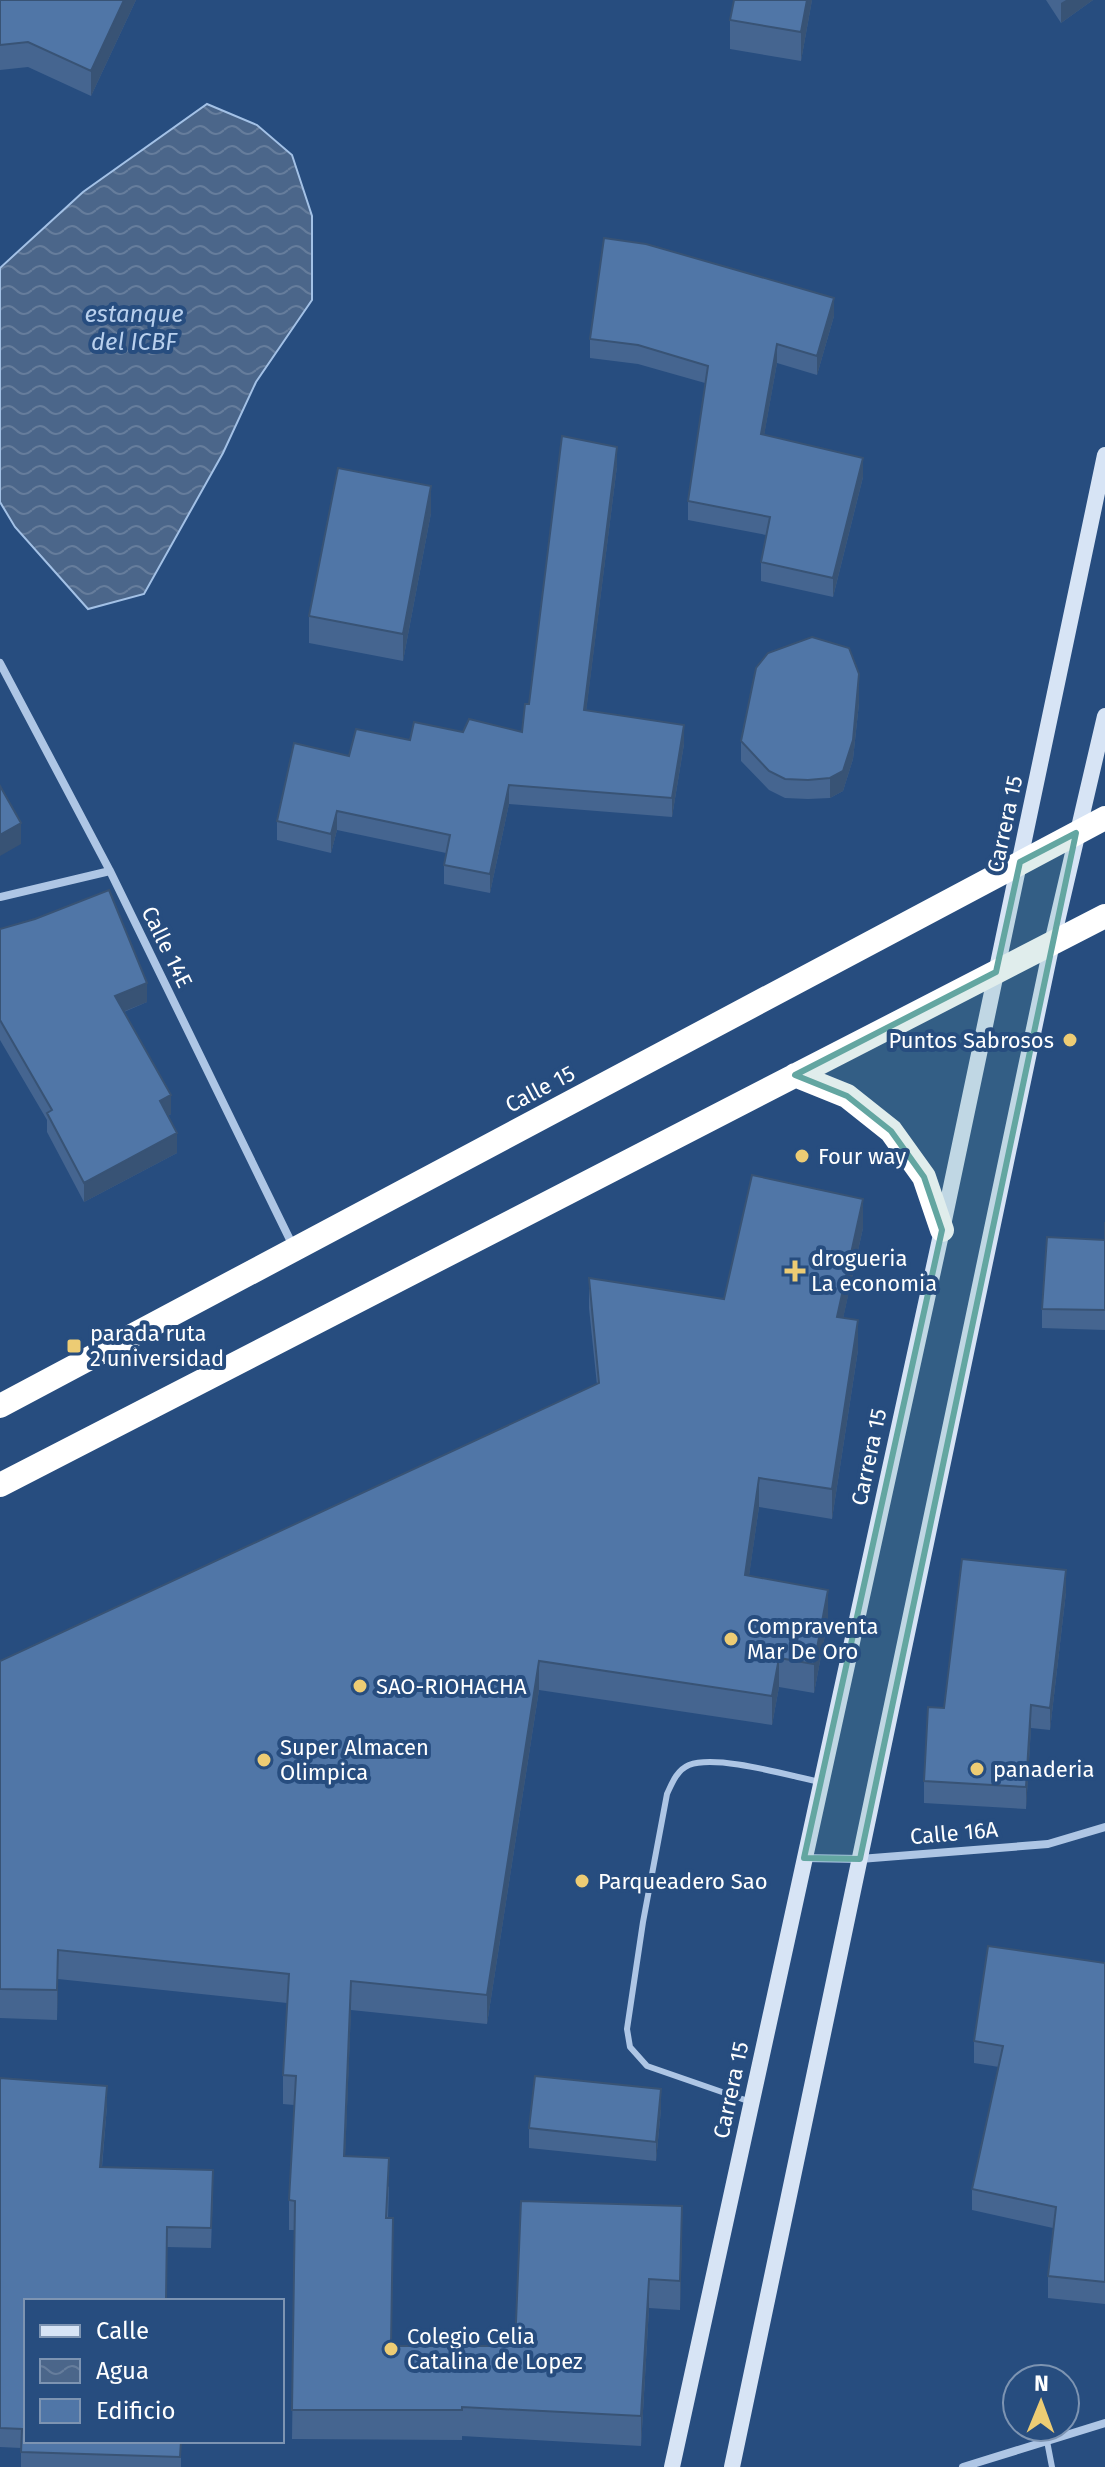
<svg xmlns="http://www.w3.org/2000/svg" width="1105" height="2467" font-family="'Fira Sans',sans-serif">
  <style>
    .water { fill: url(#water-waves); stroke: #a3c1e6; stroke-width: 2 }
    .lines { fill: none; stroke-linecap: round; stroke-linejoin: round }
    .lane { stroke: #aec6e5; stroke-width: 6 }
    .street { stroke: #aec6e5; stroke-width: 8 }
    .secondary { stroke: #d7e4f5; stroke-width: 16 }
    .highway { stroke: #fff; stroke-width: 24 }
    .wall { fill: #456590 }
    .shaded-wall { fill: #385375 }
    .building { fill: #5076a7; stroke: #385375; stroke-width: 2 }
    .marked { fill: #63a6a1; fill-opacity: 0.2; stroke: #63a6a1; stroke-width: 6; stroke-linejoin: round }
    .poi-dot { fill: #edcc74; stroke: #274d7f; stroke-width: 3 }
    .labels { text-anchor: middle; dominant-baseline: central; stroke-width: 8; stroke-linejoin: round; paint-order: stroke }
    .street-label { font-size: 22px; fill: #fff; stroke: #274d7f }
    .poi-label { font-size: 22px; fill: #fff; stroke: #274d7f; text-anchor: start }
    .water-label { font-size: 24px; font-style: italic; fill: #b9d0ed; stroke: #274d7f }
  </style>
  <defs>
    <pattern id="water-waves" width="16" height="10" patternUnits="userSpaceOnUse" patternTransform="scale(2)"><rect width="16" height="10" fill="#4b668a"/><path d="M0 5q4-4 8 0t8 0" fill="none" stroke="#667d9c"/></pattern>
  </defs>
  <rect width="100%" height="100%" fill="#274d7f"/>
  <path class="water" d="M207,104l50,21 35,30 20,61v84l-56,82 -33,71 -79,141 -56,15 -73,-82 -15,-25v-234l83,-76z"/>
  <g class="lines">
    <path class="lane" d="M748,2101l-101,-35 -17,-19 -3,-18 16,-107 24,-128c5,-11 10,-24 22,-29 28,-11 101,11 131,17
      M1047,2441l5,26"/>
    <path class="street" d="M0,663l110,208 184,377
      M0,897l110,-26
      M805,1858l55,1 188,-15 57,-17
      M963,2467l142,-44"/>
    <path class="secondary" d="M672,2467l270,-1237 163,-775
      M732,2467l320,-1524 53,-227"/>
    <path class="highway" d="M795,1075l52,21 44,35 33,46 18,53
      M0,1406l1105,-588
      M0,1485l1105,-569"/>
  </g>
  <path class="wall" d="M0,0h136l-45,96 -63,-29 -28,3z
    M812,0l-11,61 -71,-12v-29z
    M1046,0h47l-32,23z
    M834,316l-17,59 -40,-12 -13,72 99,42 -30,120 -72,-16v-19l5,-27 -78,-15v-19l17,-118 -67,-19 -48,-6v-19z
    M617,466l-31,245 98,33 -12,73 -163,-13 -19,89 -46,-9v-19l2,-12 -109,-23 -6,23 -54,-13v-19l72,-65 61,-16 53,-8h59l7,-28z
    M431,513l-28,148 -94,-18v-27z
    M859,674v29l-6,56 -10,32 -13,7 -22,1 -23,-1 -16,-8 -28,-29v-20z
    M0,929l147,73 -23,10 47,102 -3,2 9,37 -93,49 -37,-70v-12l-47,-80z
    M1105,1222v108l-63,-2v-19l63,-69z
    M863,1228l-20,90 15,32 -26,169 -73,-12 -10,68 79,44 -14,74 -35,-6 -7,38 -233,-35 -52,334 -136,-14 -6,146 44,31 -1,31 3,128h124l167,-110 -2,74 -31,-2 -8,138 -179,-10v4l-170,-1 3,-209h-6v-30l5,-95 -11,-1v-29l4,-72 -229,-24 -1,41 -57,-2v-357l597,-276 -8,-77v-30l135,21z
    M1066,1592l-16,138 -19,-2 -5,81 -102,-6v-22l20,-73z
    M1105,1963v341l-57,-6v-22l5,-48 -81,-18v-21l27,-122 -25,-4v-22z
    M0,2078l107,28 -5,61 111,22 -2,59 -44,-1 -141,54 155,140v26h-160v-19l-21,-1z
    M661,2109l-5,52 -127,-13v-20z"/>
  <path class="shaded-wall" d="M124,0h12l-45,96v-25z
    M807,0h5l-11,61v-29z
    M1066,0h27l-32,23v-20z
    M834,298v18l-17,59v-19z
    M777,344v19l-16,90v-19z
    M617,447v19l-33,263v-19z
    M863,458v19l-30,120v-19z
    M431,486v27l-28,148v-27z
    M859,684v19l-6,56 -10,32 -13,7v-20z
    M684,725v19l-12,73v-19z
    M509,785v19l-19,89v-19z
    M337,811v19l-6,23v-19z
    M21,823v21l-21,12v-21z
    M147,983v19l-32,13v-19z
    M171,1095v19l-11,6v-19z
    M177,1133v20l-93,49v-19z
    M863,1199v29l-26,118v-29z
    M858,1320v30l-26,169v-30z
    M759,1478v29l-14,97v-29z
    M1066,1570v22l-16,138v-22z
    M828,1590v29l-14,74v-29z
    M779,1658v29l-7,38v-29z
    M539,1661v29l-52,334v-29z
    M1031,1705v23l-5,81v-22z
    M58,1950v29l-1,41v-30z
    M351,1981v29l-7,175v-29z
    M107,2086v20l-7,80v-19z
    M661,2089v20l-5,52v-19z
    M682,2206v30l-2,74v-29z
    M649,2279v29l-8,138v-30z"/>
  <path class="building" d="M0,0h124l-33,71 -63,-29 -28,3z
    M734,0h73l-6,32 -71,-12z
    M604,238l42,6 188,54 -17,58 -40,-12 -16,90 102,24 -30,120 -72,-16 9,-45 -82,-16 20,-135 -70,-21 -48,-6z
    M562,436l55,11 -33,263 100,15 -12,73 -163,-13 -19,89 -46,-9 6,-30 -113,-24 -6,23 -54,-13 17,-78 55,13 7,-27 54,11 4,-18 49,10 6,-13 53,13 3,-28h4z
    M338,468l93,18 -28,148 -94,-18z
    M812,637l37,11 10,26 -6,66 -10,31 -13,7 -22,2 -23,-1 -16,-8 -28,-30 15,-73 12,-15z
    M0,786l21,37 -21,12z
    M109,890l38,93 -32,13 56,99 -11,6 17,32 -93,50 -37,-70 5,-3 -52,-90v-91l35,-10z
    M752,1175l111,24 -26,118 21,3 -26,169 -73,-11 -14,97 83,15 -14,74 -35,-6 -7,38 -233,-35 -52,334 -136,-14 -7,175 45,2 -3,60h7l-2,128h124l6,-145 161,5 -2,75 -31,-2 -8,137 -179,-9v3h-170l3,-209 -6,-1 7,-124 -13,-1 6,-101 -231,-24 -1,40 -57,-1v-328l599,-278 -10,-105 135,21z
    M1105,1222v88l-63,-1 5,-72 58,3z
    M962,1559l104,11 -16,138 -19,-3 -5,82 -102,-6 4,-74 16,1z
    M988,1946l117,17v319l-57,-6 8,-69 -84,-18 31,-143 -29,-5z
    M535,2076l126,13 -5,53 -127,-14z
    M0,2078l107,8 -7,81 113,3 -2,58 -44,-1 -1,74h-140v140h155l-1,16 -159,-5 1,-23 -22,-1z"/>
  <path class="marked" d="M1076,833l-216,1026 -56,-1 138,-628 -18,-53 -33,-46 -44,-35 -52,-21 201,-103 24,-110z"/>
  <g class="poi-dot">
    <circle cx="1070" cy="1040" r="8"/>
    <circle cx="802" cy="1156" r="8"/>
    <path d="M791 1259h8v8h8v8h-8v8h-8v-8h-8v-8h8z"/>
    <rect x="66" y="1338" width="16" height="16" rx="4"/>
    <circle cx="731" cy="1639" r="8"/>
    <circle cx="360" cy="1686" r="8"/>
    <circle cx="264" cy="1760" r="8"/>
    <circle cx="977" cy="1769" r="8"/>
    <circle cx="582" cy="1881" r="8"/>
    <circle cx="391" cy="2349" r="8"/>
  </g>
  <g class="labels">
    <g class="street-label">
      <text transform="translate(1005 824) rotate(-78)">Carrera 15</text>
      <text transform="translate(167 947) rotate(64)">Calle 14E</text>
      <text transform="translate(540 1089) rotate(-28)">Calle 15</text>
      <text transform="translate(869 1457) rotate(-78)">Carrera 15</text>
      <text transform="translate(954 1833) rotate(-5)">Calle 16A</text>
      <text transform="translate(731 2090) rotate(-78)">Carrera 15</text>
    </g>
    <g class="poi-label">
      <text x="1054" y="1040" text-anchor="end">Puntos Sabrosos</text>
      <text x="818" y="1156">Four way</text>
      <text x="811" y="1258">drogueria<tspan x="811" dy="25">La economia</tspan></text>
      <text x="90" y="1333">parada ruta<tspan x="90" dy="25">2 universidad</tspan></text>
      <text x="747" y="1626">Compraventa<tspan x="747" dy="25">Mar De Oro</tspan></text>
      <text x="376" y="1686">SAO-RIOHACHA</text>
      <text x="280" y="1747">Super Almacen<tspan x="280" dy="25">Olimpica</tspan></text>
      <text x="993" y="1769">panaderia</text>
      <text x="598" y="1881">Parqueadero Sao</text>
      <text x="407" y="2336">Colegio Celia<tspan x="407" dy="25">Catalina de Lopez</tspan></text>
    </g>
    <g class="water-label">
      <text x="134" y="314">estanque<tspan x="134" dy="28">del ICBF</tspan></text>
    </g>
  </g>
  <rect x="24" y="2299" width="260" height="144" fill="#274d7f" stroke="#7d94b2" stroke-width="2"/>
  <rect x="40" y="2325" width="40" height="12" fill="#d7e4f5" stroke="#7d94b2" stroke-width="2"/>
  <text x="96" y="2339" font-size="24" fill="#ffffff">Calle</text>
  <rect x="40" y="2359" width="40" height="24" fill="url(#water-waves)" stroke="#7d94b2" stroke-width="2"/>
  <text x="96" y="2379" font-size="24" fill="#ffffff">Agua</text>
  <rect x="40" y="2399" width="40" height="24" fill="#5076a7" stroke="#7d94b2" stroke-width="2"/>
  <text x="96" y="2419" font-size="24" fill="#ffffff">Edificio</text>
  <g transform="translate(1041 2403) rotate(1)"><circle r="38" fill="#274d7f" stroke="#7d94b2" stroke-width="2"/>
  <path d="M0-6L14 30L0 20L-14 30Z" fill="#edcc74"/>
  <text y="-12" font-size="22" font-weight="bold" text-anchor="middle" fill="#ffffff">N</text>
  </g>
</svg>
